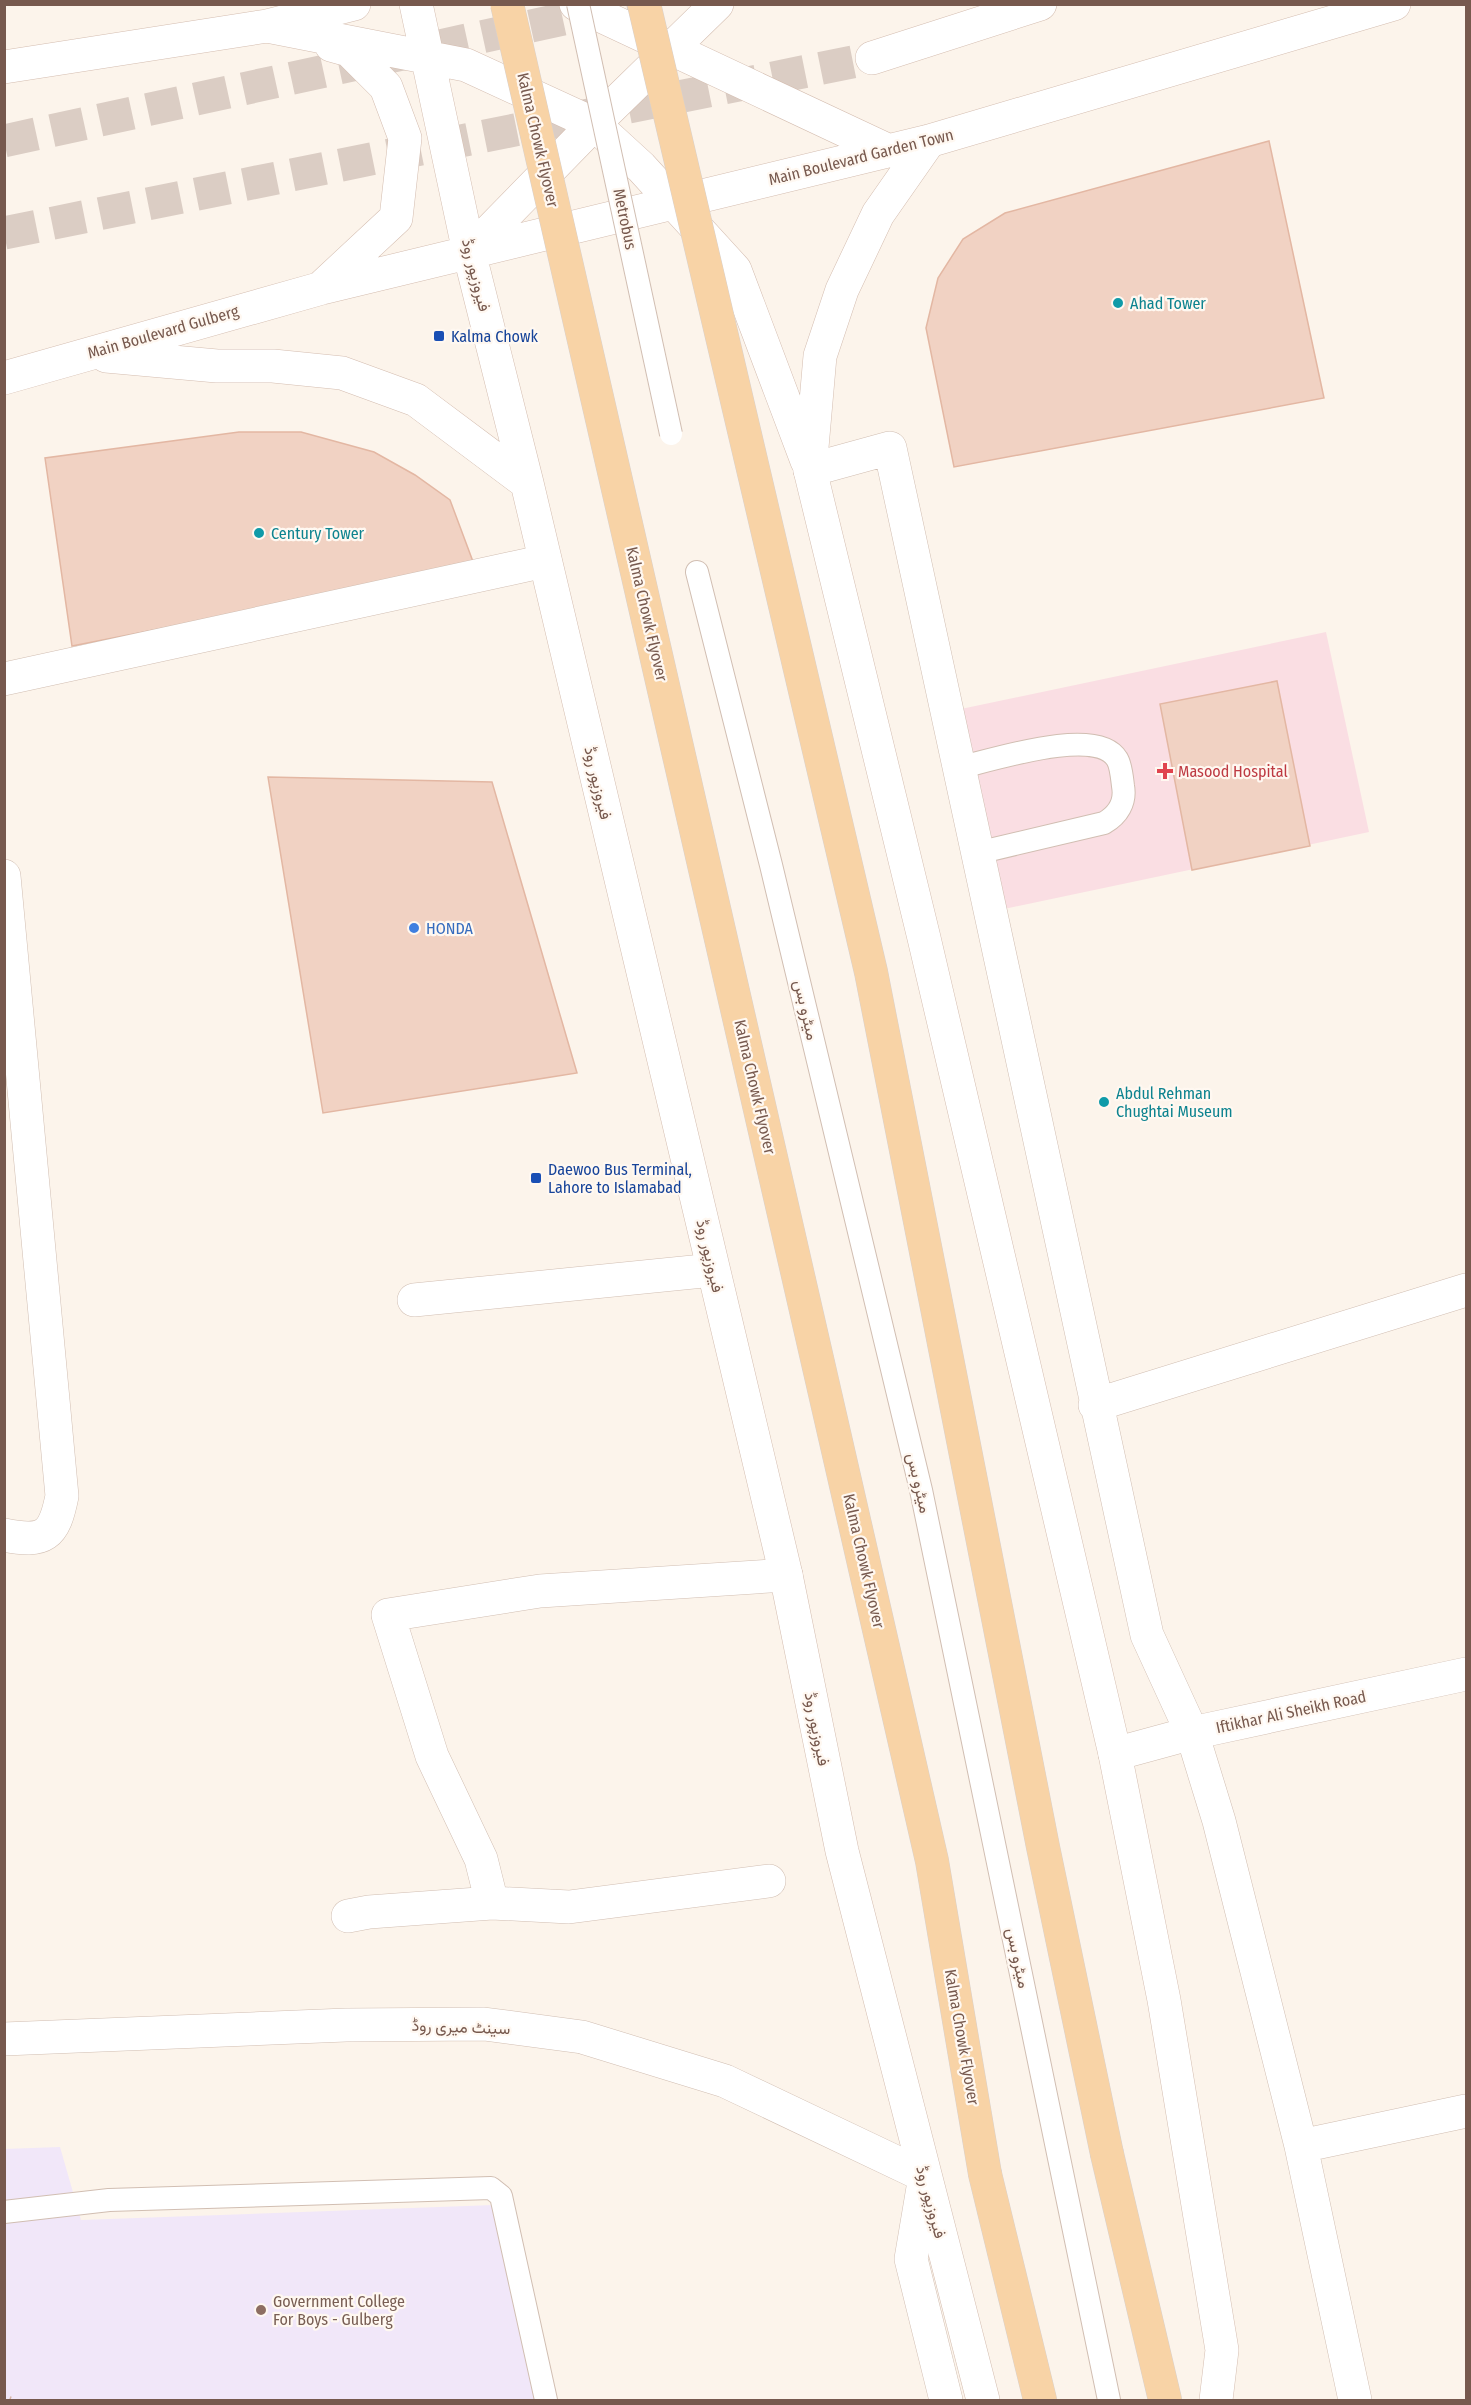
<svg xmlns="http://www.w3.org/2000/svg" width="1471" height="2405" font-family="'Fira Sans Condensed',Vazirmatn,sans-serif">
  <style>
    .education { fill: #f1e7f9 }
    .medical { fill: #fadee3 }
    .building { fill: #f1d2c3; stroke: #e3b7a3; stroke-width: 1.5 }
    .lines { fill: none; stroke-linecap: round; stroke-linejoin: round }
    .secondary-tunnel { stroke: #dbcdc4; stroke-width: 33; stroke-dasharray: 33 16; stroke-linecap: butt }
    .service-casing { stroke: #d1beb2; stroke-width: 24 }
    .minor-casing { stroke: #d1beb2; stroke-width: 34 }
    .tertiary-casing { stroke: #d1beb2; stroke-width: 34 }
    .secondary-casing { stroke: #d4bdb0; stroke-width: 34 }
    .primary-casing { stroke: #d9d1cd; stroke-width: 34 }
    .path { stroke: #d7b5a5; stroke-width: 4; stroke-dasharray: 1.5 4.5; stroke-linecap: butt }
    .service { stroke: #fff; stroke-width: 22 }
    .minor { stroke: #fff; stroke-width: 33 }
    .tertiary { stroke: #fff; stroke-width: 33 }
    .secondary { stroke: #fff; stroke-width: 33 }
    .primary { stroke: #f8d3a6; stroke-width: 33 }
    .service-bridge-casing { stroke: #d1beb2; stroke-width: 24; stroke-linecap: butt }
    .primary-bridge-casing { stroke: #d9d1cd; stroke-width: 34; stroke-linecap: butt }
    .service-bridge { stroke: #fff; stroke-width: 22 }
    .primary-bridge { stroke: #f8d3a6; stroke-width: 33 }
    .culture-dot { fill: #0f9aa8; stroke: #fff8f1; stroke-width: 2 }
    .transit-dot { fill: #1a4fb4; stroke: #fff8f1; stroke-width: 2 }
    .health-dot { fill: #e0444e; stroke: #fff8f1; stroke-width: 2 }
    .shop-dot { fill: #3f7fe0; stroke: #fff8f1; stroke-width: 2 }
    .education-dot { fill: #8d6e63; stroke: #fff8f1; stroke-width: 2 }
    .labels { text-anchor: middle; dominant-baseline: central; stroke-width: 4.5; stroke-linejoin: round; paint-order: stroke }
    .street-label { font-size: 16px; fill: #77594e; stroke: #fff8f1 }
    .culture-label { font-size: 16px; fill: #0d838f; stroke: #fff8f1; text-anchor: start }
    .transit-label { font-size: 16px; fill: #164399; stroke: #fff8f1; text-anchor: start }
    .health-label { font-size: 16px; fill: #be3a42; stroke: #fff8f1; text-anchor: start }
    .shop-label { font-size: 16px; fill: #366cbe; stroke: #fff8f1; text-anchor: start }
    .education-label { font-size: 16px; fill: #785e54; stroke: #fff8f1; text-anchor: start }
  </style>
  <rect width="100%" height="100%" fill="#fcf4eb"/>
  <path class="education" d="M60,2147l21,73 413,-15 42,195h-531l-1,-251z"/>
  <path class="medical" d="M1326,632l43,200 -365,77 -43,-200z"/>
  <path class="building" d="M1269,141l55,257 -370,69 -28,-139 12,-50 25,-39 42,-26z
    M239,432h62l73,20 41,23 35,25 25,67 -403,79 -27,-188z
    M1277,681l33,165 -118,24 -32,-166z
    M268,777l224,5 85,291 -254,40z"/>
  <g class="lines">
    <path class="secondary-tunnel" d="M4,141l628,-137
      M4,233l868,-175"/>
    <g class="service-casing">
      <path id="service" d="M697,572l74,293 150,625 188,910
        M958,768c32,-7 139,-43 159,-9 4,6 5,19 6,27 3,16 -5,29 -19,37l-127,30
        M4,2212l105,-12 382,-12 10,8 45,204"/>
    </g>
    <g class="minor-casing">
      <path id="minor" d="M810,470l80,-22 257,1187 45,98 27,88 82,325 54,254
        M4,679l541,-118
        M4,876l58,620c-8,40 -17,47 -58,39
        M414,1300l299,-30
        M1095,1405l371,-115
        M769,1881l-200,26 -77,-4 -11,-44 -49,-103 -44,-141 152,-24 246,-16
        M348,1916l21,-4 123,-9
        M4,2039l342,-14 138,-1 98,13 143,44 200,95 -14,83 35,141
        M1301,2146l165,-35"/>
    </g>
    <g class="tertiary-casing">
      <path id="tertiary" d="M1115,1754l77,-21 274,-59"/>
    </g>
    <g class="secondary-casing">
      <path id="secondary" d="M416,4l53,248 58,231 259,1092 56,276 141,549
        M576,4l313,147
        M267,26l199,39 128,59 47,43 94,103 72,191
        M872,58l168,-54
        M4,67l263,-41 87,-22
        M929,141l-51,73 -36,76 -22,66 -10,114 114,468 191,816 49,246 58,350 -6,50
        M469,252l125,-128 123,-120
        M323,286l73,-68 9,-80 -19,-51 -37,-37 -18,-5
        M106,356l111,10h56l69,7 74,27 111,83
        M4,378l318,-90 607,-147 465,-137"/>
    </g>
    <g class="primary-casing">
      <path id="primary" d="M1107,2154l58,246
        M985,2174l55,226"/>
    </g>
    <path class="path" d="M4,2396l11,4"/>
    <use href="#service" class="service"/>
    <use href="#minor" class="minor"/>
    <use href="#tertiary" class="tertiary"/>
    <use href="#secondary" class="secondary"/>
    <use href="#primary" class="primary"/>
    <g class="service-bridge-casing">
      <path id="service-bridge" d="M578,4l93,430"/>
    </g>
    <g class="primary-bridge-casing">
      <path id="primary-bridge" d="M507,4l425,1857 53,313
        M644,4l227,968 172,875 64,307"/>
    </g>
    <use href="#service-bridge" class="service-bridge"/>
    <use href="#primary-bridge" class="primary-bridge"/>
  </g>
  <g class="culture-dot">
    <circle cx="1118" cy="303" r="6"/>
    <circle cx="259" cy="533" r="6"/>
    <circle cx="1104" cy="1102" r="6"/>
  </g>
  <g class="transit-dot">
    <rect x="433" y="330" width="12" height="12" rx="3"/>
    <rect x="530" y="1172" width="12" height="12" rx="3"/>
  </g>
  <path class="health-dot" d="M1162 762h6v6h6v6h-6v6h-6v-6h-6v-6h6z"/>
  <circle class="shop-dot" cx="414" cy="928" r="6"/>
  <circle class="education-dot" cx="261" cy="2310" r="6"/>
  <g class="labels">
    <g class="street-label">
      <text transform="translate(538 140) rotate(77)">Kalma Chowk Flyover</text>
      <text transform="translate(861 157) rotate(-14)">Main Boulevard Garden Town</text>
      <text transform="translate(625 219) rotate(78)">Metrobus</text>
      <text transform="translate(476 275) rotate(76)">فیروزپور روڈ</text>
      <text transform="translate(163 332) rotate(-16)">Main Boulevard Gulberg</text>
      <text transform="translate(647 614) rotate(77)">Kalma Chowk Flyover</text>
      <text transform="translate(598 783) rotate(77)">فیروزپور روڈ</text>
      <text transform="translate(806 1010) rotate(77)">میٹرو بس</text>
      <text transform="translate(755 1087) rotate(77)">Kalma Chowk Flyover</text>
      <text transform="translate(710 1256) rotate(77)">فیروزپور روڈ</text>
      <text transform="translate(919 1483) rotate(77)">میٹرو بس</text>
      <text transform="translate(864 1561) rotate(77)">Kalma Chowk Flyover</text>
      <text transform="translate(1291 1712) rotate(-12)">Iftikhar Ali Sheikh Road</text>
      <text transform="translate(817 1729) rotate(79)">فیروزپور روڈ</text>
      <text transform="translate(1018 1958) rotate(78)">میٹرو بس</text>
      <text transform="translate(461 2027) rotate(2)">سینٹ میری روڈ</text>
      <text transform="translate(962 2037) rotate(80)">Kalma Chowk Flyover</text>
      <text transform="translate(931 2202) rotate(75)">فیروزپور روڈ</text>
    </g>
    <g class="culture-label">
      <text x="1130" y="303">Ahad Tower</text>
      <text x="271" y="533">Century Tower</text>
      <text x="1116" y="1093">Abdul Rehman<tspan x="1116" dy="18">Chughtai Museum</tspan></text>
    </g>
    <g class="transit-label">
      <text x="451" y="336">Kalma Chowk</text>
      <text x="548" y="1169">Daewoo Bus Terminal,<tspan x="548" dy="18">Lahore to Islamabad</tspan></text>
    </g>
    <g class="health-label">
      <text x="1178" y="771">Masood Hospital</text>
    </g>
    <g class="shop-label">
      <text x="426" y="928">HONDA</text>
    </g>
    <g class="education-label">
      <text x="273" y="2301">Government College<tspan x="273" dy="18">For Boys - Gulberg</tspan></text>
    </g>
  </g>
  <rect width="1471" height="2405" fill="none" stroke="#77594e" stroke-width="12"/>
</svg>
